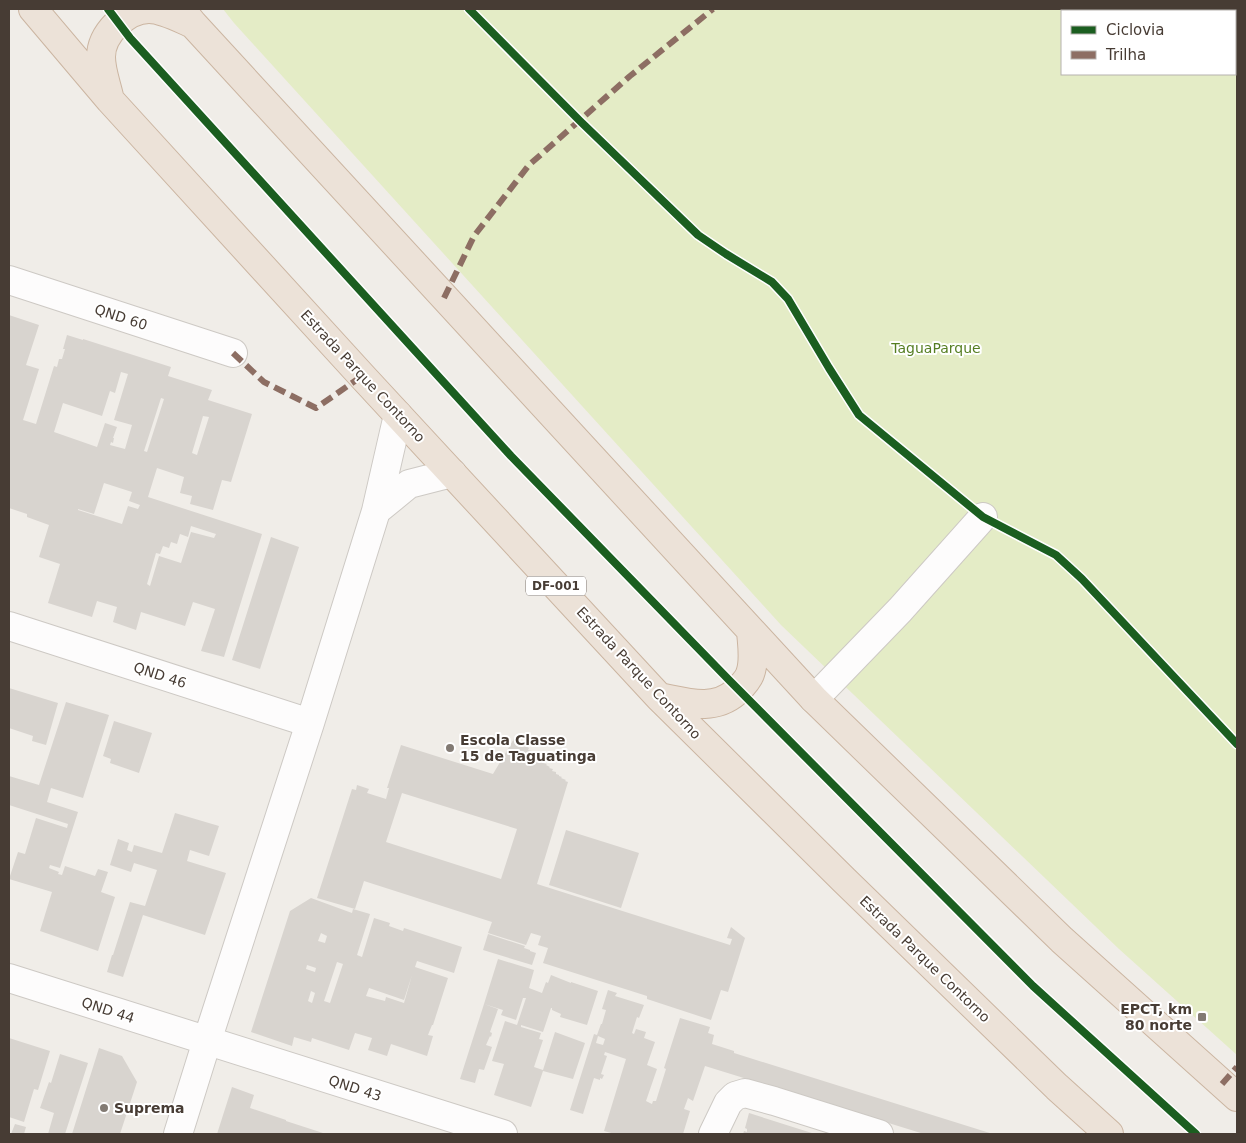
<svg xmlns="http://www.w3.org/2000/svg" width="1246" height="1143" font-family="'DejaVu Sans',sans-serif">
  <style>
    .green { fill: #e4ecc6; fill-rule: evenodd }
    .building { fill: #d8d4cf; fill-rule: evenodd }
    .lines { fill: none; stroke-linecap: round; stroke-linejoin: round }
    .minor-casing { stroke: #cdc9c4; stroke-width: 30 }
    .highway-casing { stroke: #cbb5a1; stroke-width: 30 }
    .minor { stroke: #fdfcfc; stroke-width: 28 }
    .highway { stroke: #ece2d8; stroke-width: 28 }
    .quiet { stroke: #8d6e63; stroke-width: 6; stroke-dasharray: 12 6; stroke-linecap: butt }
    .cycleway-casing { stroke: #fff; stroke-width: 11 }
    .cycleway { stroke: #1b5e20; stroke-width: 8 }
    .poi-dot { fill: #827a73; stroke: #fff; stroke-width: 2 }
    .labels { text-anchor: middle; dominant-baseline: central; stroke-width: 4; stroke-linejoin: round; paint-order: stroke }
    .shield { fill: #fff; stroke: #7e7671; stroke-width: 1 }
    .shield-label { font-size: 12px; font-weight: bold; fill: #473c34 }
    .street-label { font-size: 14px; fill: #473c34; stroke: #fff }
    .park-label { font-size: 14px; fill: #557e22; stroke: #fff }
    .poi-label { font-size: 14px; font-weight: bold; fill: #473c34; stroke: #fff; text-anchor: start }
  </style>
  <rect width="100%" height="100%" fill="#f0ede8"/>
  <path class="green" d="M223,9h1014v1046l-118,-106 -338,-324 -547,-602zM1062,11h173v63h-173z"/>
  <path class="building" d="M9,315l30,10 -13,40 13,4 -16,51 13,4 18,-58 3,1 2,-8h3l3,-10h-2l4,-14 16,5v-1l88,28 -3,9 44,14 -4,10 44,14 -21,68 -9,-2 -9,30 -23,-6 2,-8 -12,-3 4,-16 -27,-9 -9,29 68,22 46,15 -38,123 -23,-6 14,-42 -22,-7 -8,24 -44,-14 -5,18 -23,-8 4,-15 -20,-6 -5,16 -44,-14 12,-39 -21,-7 10,-32 -22,-8v-3l-18,-6zM121,372l7,2 -14,46 18,5 -7,24 -15,-4 1,-3 2,1 1,-5h-1l4,-11 -12,-4 -8,24 -43,-15 9,-29 39,13 8,-25 5,2zM161,398l3,1 -17,53 -3,-1zM203,416l6,1 -12,38 -5,-2zM104,483l28,9 -3,9 11,4 -2,4 -10,-3 -6,18 -44,-14v-1l16,5zM191,526l25,8 -2,4 -23,-6 -10,31 -22,-7 -9,30 -3,-2 9,-31 4,1 3,-8 6,2 2,-6 6,2 3,-10 8,3z
    M271,537l28,10 -39,122 -28,-9z
    M9,688l49,15 -12,42 -14,-4 1,-5 -24,-8z
    M66,702l43,13 -26,83 -32,-10 -4,14 31,10 -18,56 -10,-3 -1,3 10,4 -1,2 4,1 3,-9 30,10 3,-7 10,3 -7,20 14,5 -17,54 -58,-20 12,-39 -43,-13 9,-27 7,2 11,-36 31,10 1,-4 -59,-19v-29l30,9z
    M114,721l38,12 -13,40 -29,-10 1,-4 -8,-3z
    M515,737l8,6 -1,1 7,4 -1,2 4,1 -1,1 4,2 -1,1 7,4 -1,1 4,1 -1,2 4,1 -1,1 4,2 -1,1 4,1 -1,2 4,1v2l3,1v1l3,1 -1,1 5,2 -1,1 3,1 -31,102 193,61 2,-6 -5,-1 4,-11 14,11 -17,54 -7,-2 -10,30 -64,-21v-3l-104,-33 5,-15 -10,-3 3,-9 -10,-3 -5,12 -38,-12 4,-11 -128,-41 -9,28 -38,-11 35,-109 4,1 1,-5 12,4 -2,4 19,6 3,-11h-2l14,-43 92,29zM402,793l115,36 -16,50 -115,-37z
    M175,813l44,13 -10,30 -19,-6 -3,11 39,12 -21,62 -62,-20 -20,62 -16,-5 5,-17h1l17,-53 15,4 12,-36 -23,-7 -3,9 -21,-7 8,-26 11,4 -2,7 5,2 2,-7 28,8z
    M566,830l73,23 -18,55 -72,-23z
    M311,898l41,15 1,-4 17,5 -13,41 5,2 12,-39 16,5 -1,3 14,5 1,-3 58,19 -8,26 -37,-12 -2,6 33,11 -15,47h-1l-4,10 5,1 -6,20 -36,-12 -4,12 -19,-6 4,-12 -17,-5 -6,17 -37,-12 -1,4 -17,-5 -2,9 -41,-14 39,-121zM321,933l6,3 -2,7 -7,-2zM337,962l6,2 -13,39 -6,-2zM307,965l9,3 -1,4 -9,-3zM412,975l-8,28 -18,-6 -1,4 -19,-5 3,-8 35,12zM311,991l4,2 -3,10 -4,-2z
    M488,934l37,12 -1,2 6,2v1l6,2 -4,12 -49,-15z
    M498,959l36,11 -5,18 13,5 4,-11 2,1 3,-8 20,8v-1l27,9 -11,34 -27,-8 1,-3 -9,-4v-2h-1l-8,24 -22,-7v2l20,6 -2,6 4,1 -9,27 9,3 12,-38 30,11 -12,36 -30,-8 -12,36 -37,-12 10,-31 -12,-3 13,-40 12,4 9,-27h-3l-7,22 -15,-5 2,-5 -19,-6z
    M608,990l9,3 -2,3 29,9 -5,13 -2,-1 -5,16 2,1 2,-5 10,3 -2,6 11,4 -8,23 10,4 -11,32 6,3 1,-3h3l10,-32 -2,-1 16,-50 30,9 -2,6 6,2 -2,9 22,7v2l259,81h-69l-219,-68 -12,35 -5,-3 -4,11 6,2 -7,23h-68l-11,-3 22,-72 -21,-7 -1,3 3,1 -6,18 3,1 -2,4 -2,-1v2l-6,-2 -11,36 -13,-4 24,-76 3,1 4,-11h1l4,-14 -4,-1zM598,1036l7,3 -2,6 -7,-2z
    M484,1004l14,5 -8,23 2,1 -1,4 -1,-1 -4,9 6,2 -8,23 -5,-1 -4,14 -15,-4z
    M9,1038l41,13 -12,39 -4,-1 -10,33 -15,-5z
    M99,1048l23,8 15,26 -17,52h-48z
    M60,1054l28,9 -23,71h-17l6,-21 -14,-5 9,-26 2,1z
    M232,1087l22,8 -4,13 36,12v1l37,12 -1,1h-105z
    M749,1113l66,21h-72l1,-3 3,1v-3l-2,-1z
    M15,1124l11,3 -2,7h-13z"/>
  <g class="lines">
    <g class="minor-casing">
      <path id="minor" d="M9,280l224,73
        M376,511l33,-27 43,-11
        M9,626l301,97
        M814,699l86,-89 83,-93
        M9,978l494,156
        M178,1134l29,-93 103,-318 66,-212 22,-96
        M713,1134l15,-31 7,-7 10,-3 29,8 105,33"/>
    </g>
    <g class="highway-casing">
      <path id="highway" d="M33,9l77,91 252,276 297,321 185,183 213,207 52,47
        M181,9l12,15 621,675 248,241 175,157
        M109,96c-3,-13 -8,-26 -8,-39 0,-23 25,-48 48,-48 14,0 32,10 44,15
        M659,697c27,5 54,15 77,-5 5,-5 12,-12 14,-18 5,-13 2,-29 1,-43"/>
    </g>
    <use href="#minor" class="minor"/>
    <use href="#highway" class="highway"/>
    <path class="quiet" d="M444,298l30,-62 55,-71 101,-89 83,-67
      M233,353l31,29 52,26 46,-32
      M1222,1084l15,-17"/>
    <g class="cycleway-casing">
      <path id="cycleway" d="M108,9l22,29 381,418 218,224 304,306 163,148
        M469,9l111,112 118,114 28,19 46,28 16,17 41,69 30,47 124,102 73,38 26,24 155,165"/>
    </g>
    <use href="#cycleway" class="cycleway"/>
  </g>
  <g class="poi-dot">
    <circle cx="450" cy="748" r="5"/>
    <rect x="1197" y="1012" width="10" height="10" rx="2.5"/>
    <circle cx="104" cy="1108" r="5"/>
  </g>
  <g class="labels">
    <rect class="shield" x="526" y="576.5" width="60" height="19" rx="4"/>
    <g class="shield-label">
      <text x="556" y="586">DF-001</text>
    </g>
    <g class="street-label">
      <text transform="translate(121 317) rotate(18)">QND 60</text>
      <text transform="translate(363 376) rotate(47)">Estrada Parque Contorno</text>
      <text transform="translate(639 673) rotate(47)">Estrada Parque Contorno</text>
      <text transform="translate(160 675) rotate(18)">QND 46</text>
      <text transform="translate(925 959) rotate(44)">Estrada Parque Contorno</text>
      <text transform="translate(108 1010) rotate(18)">QND 44</text>
      <text transform="translate(355 1088) rotate(18)">QND 43</text>
    </g>
    <g class="park-label">
      <text x="936" y="348">TaguaParque</text>
    </g>
    <g class="poi-label">
      <text x="460" y="740">Escola Classe<tspan x="460" dy="16">15 de Taguatinga</tspan></text>
      <text x="1192" y="1009" text-anchor="end">EPCT, km<tspan x="1192" dy="16">80 norte</tspan></text>
      <text x="114" y="1108">Suprema</text>
    </g>
  </g>
  <rect width="1246" height="1143" fill="none" stroke="#473c34" stroke-width="20"/>
  <rect x="1061" y="10" width="175" height="65" fill="#ffffff" stroke="#b5b1ae"/>
  <rect x="1071" y="26" width="25" height="8" fill="#1b5e20" stroke="#b5b1ae"/>
  <text x="1106" y="35" font-size="15" fill="#473c34">Ciclovia</text>
  <rect x="1071" y="51" width="25" height="8" fill="#8d6e63" stroke="#b5b1ae"/>
  <text x="1106" y="60" font-size="15" fill="#473c34">Trilha</text>
</svg>
